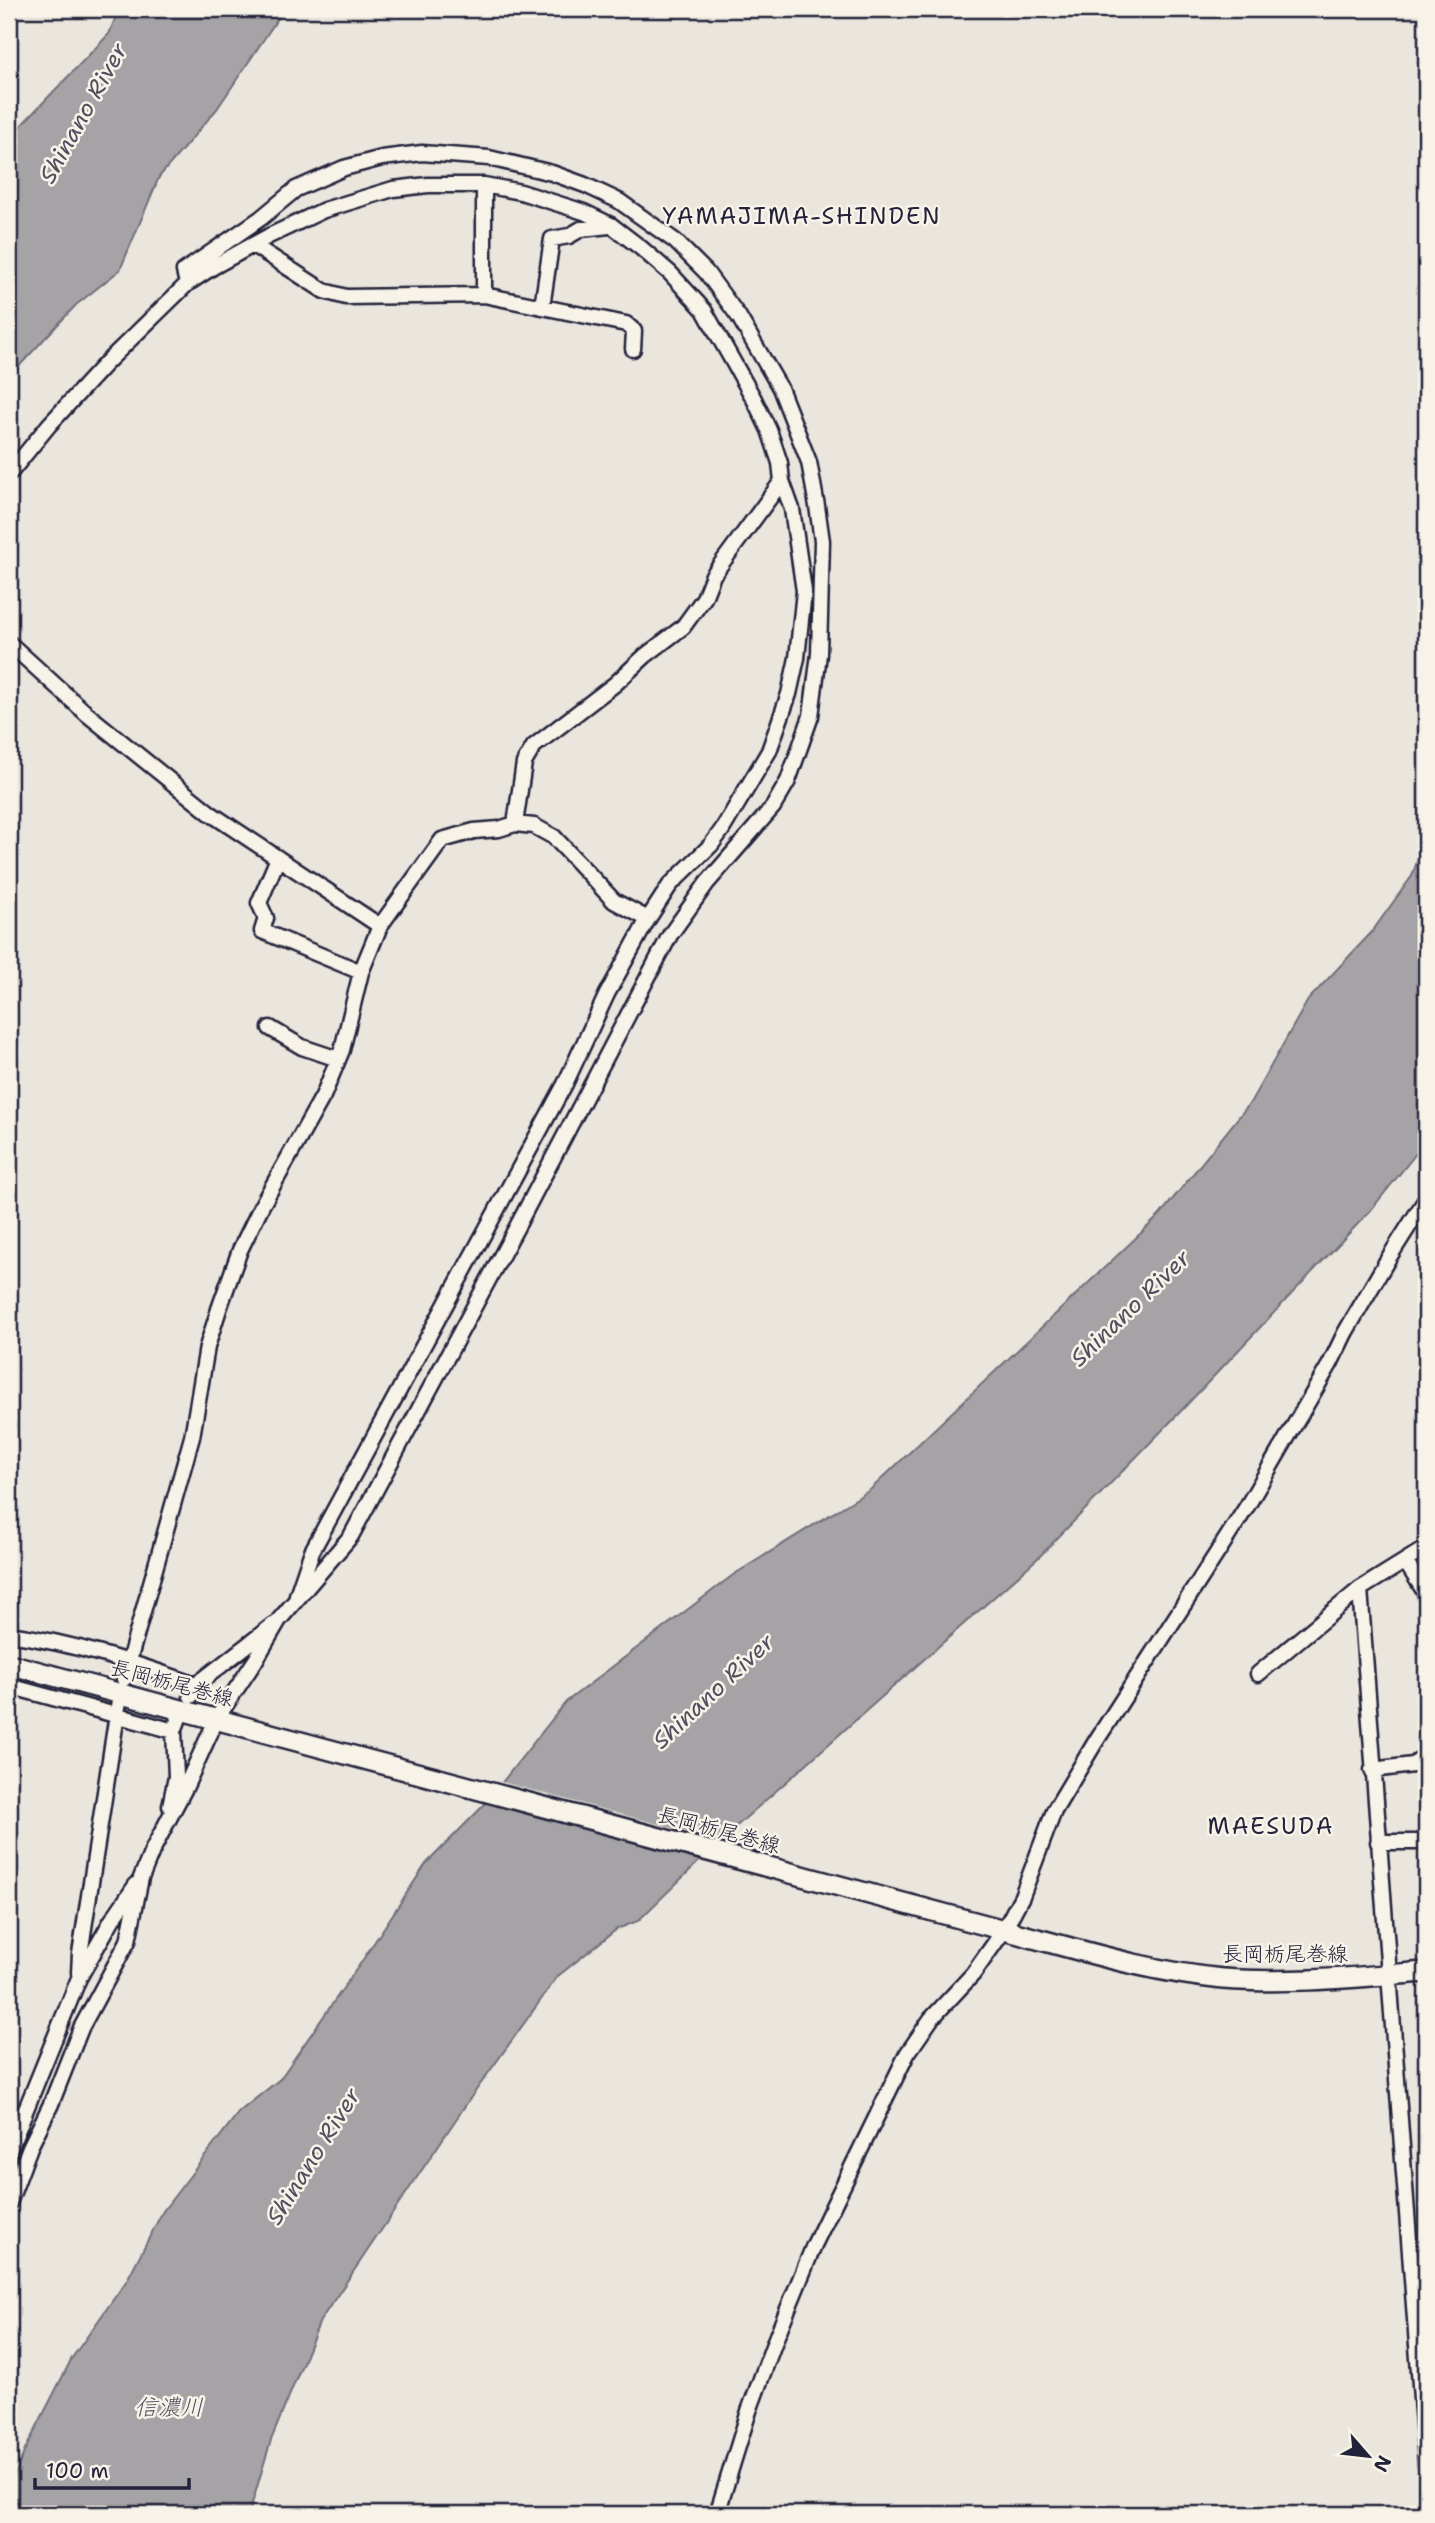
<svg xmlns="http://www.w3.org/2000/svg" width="1435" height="2523" font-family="'Shantell Sans','Klee One',sans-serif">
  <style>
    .water { fill: #a6a3a6; stroke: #716f7b; stroke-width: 2 }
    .pier { fill: #eae6de }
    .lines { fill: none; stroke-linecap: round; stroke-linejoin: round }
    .minor-casing { stroke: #22223b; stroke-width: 19 }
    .major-casing { stroke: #22223b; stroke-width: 24 }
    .minor { stroke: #f7f3e8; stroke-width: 14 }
    .major { stroke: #f7f3e8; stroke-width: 19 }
    .labels { text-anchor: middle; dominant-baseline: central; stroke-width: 5; stroke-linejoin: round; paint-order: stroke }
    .street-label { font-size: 21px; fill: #22223b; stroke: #f7f3e8 }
    .water-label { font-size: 23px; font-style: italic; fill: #504f60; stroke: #f7f3e8 }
    .neighbourhood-label { font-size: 23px; letter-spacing: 2px; fill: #22223b; stroke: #f7f3e8 }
  </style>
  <rect width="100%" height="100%" fill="#eae6de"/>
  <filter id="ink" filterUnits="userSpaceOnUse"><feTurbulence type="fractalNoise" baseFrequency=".0143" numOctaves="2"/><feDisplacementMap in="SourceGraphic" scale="14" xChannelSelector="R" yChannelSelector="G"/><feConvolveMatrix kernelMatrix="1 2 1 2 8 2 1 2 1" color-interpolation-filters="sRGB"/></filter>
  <g filter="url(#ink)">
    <path class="water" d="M119,9h165l-67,100 -58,68 -39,93 -44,35 -67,72v-239l100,-104z
      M1426,835v306l-56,70 -191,202 -140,144 -317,282 -84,82 -21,8 -59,47 -89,124 -149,221 -49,119 -22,74h-240v-25l16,-39 47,-92 55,-78 36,-69 76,-99 41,-33 80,-115 66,-100 58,-59 82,-103 167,-127 137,-85 290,-275 90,-112 58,-103 63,-67 41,-57z"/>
    <path class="pier" d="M498,1781l227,61 -16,16 -224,-60z"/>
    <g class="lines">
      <g class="minor-casing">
        <path id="minor" d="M253,245l71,46 22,6 138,-2 142,29 8,7 -1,18
          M484,295v-110
          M542,307l10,-68 17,-3 12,-7 28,-3
          M9,474l40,-49 57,-62 81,-79 26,-17 56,-31 55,-26 69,-21 35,-4h56l37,7 63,20 27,13 30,23 29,25 34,37 50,89 15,31 11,33 2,18 10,28 12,82 -7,67 -8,36 -20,57 -47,79 -11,15 -41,40 -22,34 -41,75 -42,90 -253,467 -15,44
          M9,643l78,71 123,99 170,113
          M515,824l9,-61 10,-17 81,-62 30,-28 38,-29 21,-29 9,-23 69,-94
          M278,858l-19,45 7,15 -4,13 99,41
          M270,1028l32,19 36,12
          M1405,1561l21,33
          M1360,1589l66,876
          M9,1634c64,9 126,29 187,51
          M1258,1674l102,-85 66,-41
          M124,1679l68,-242 15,-90 12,-38 21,-59 22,-45 61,-109 19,-46 19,-78 19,-46 62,-86 32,-9 25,-2 16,-5 19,2 20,11 60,64 34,18
          M9,1686l165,45
          M191,1696l5,-11 77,-60
          M1372,1770l41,-5 13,-9
          M170,1806l6,-29 -2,-46 5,-13
          M1378,1842h48
          M79,1973l1,-19 39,-253
          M9,2151l70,-173 33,-58 24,-35
          M9,2203l21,-56 21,-43 30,-76 47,-87 13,-63 11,-27 34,-65 31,-68 38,-57 24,-41 72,-84 169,-315 150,-286 37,-52 66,-76 15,-26 23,-65 8,-62 3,-113 -5,-35 -8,-44 -29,-74 -41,-71 -33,-45 -31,-31 -56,-40 -34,-16 -33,-12 -63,-15 -67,-5 -40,5 -38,10 -48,21 -35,29 -77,53 3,13
          M717,2514l32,-103 27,-73 38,-93 93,-191 24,-35 42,-45 31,-44 18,-34 32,-85 42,-70 150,-233 84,-144 15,-31 43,-74 38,-60"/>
      </g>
      <g class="major-casing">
        <path id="major" d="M9,1664l995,266c72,19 145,42 219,49 67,5 136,-2 203,-7"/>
      </g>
      <use href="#minor" class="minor"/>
      <use href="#major" class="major"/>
    </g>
  </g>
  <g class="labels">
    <g class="street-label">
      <text transform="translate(172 1683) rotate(15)">長岡栃尾巻線</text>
      <text transform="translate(719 1830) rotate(15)">長岡栃尾巻線</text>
      <text x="1285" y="1954">長岡栃尾巻線</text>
    </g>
    <g class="water-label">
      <text transform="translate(83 113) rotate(-61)">Shinano River</text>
      <text transform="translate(1130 1308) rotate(-44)">Shinano River</text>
      <text transform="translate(713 1691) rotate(-43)">Shinano River</text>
      <text transform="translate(313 2156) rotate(-58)">Shinano River</text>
      <text x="169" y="2407">信濃川</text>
    </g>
    <g class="neighbourhood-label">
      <text x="802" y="216">YAMAJIMA-SHINDEN</text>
      <text x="1271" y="1826">MAESUDA</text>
    </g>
  </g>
  <rect width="1435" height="2523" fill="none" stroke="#f7f3e8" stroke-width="35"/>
  <rect x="18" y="18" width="1400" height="2488" fill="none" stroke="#22223b" stroke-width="2.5" filter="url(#ink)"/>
  <g transform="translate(1368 2456) rotate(118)" stroke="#f7f3e8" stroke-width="5" paint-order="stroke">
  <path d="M0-5L12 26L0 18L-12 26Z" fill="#22223b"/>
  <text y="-10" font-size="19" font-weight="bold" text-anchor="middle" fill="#22223b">N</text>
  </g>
  <path d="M35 2478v10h154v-10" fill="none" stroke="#22223b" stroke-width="3.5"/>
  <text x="46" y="2478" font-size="21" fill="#22223b" stroke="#f7f3e8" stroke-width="5" paint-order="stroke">100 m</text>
</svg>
